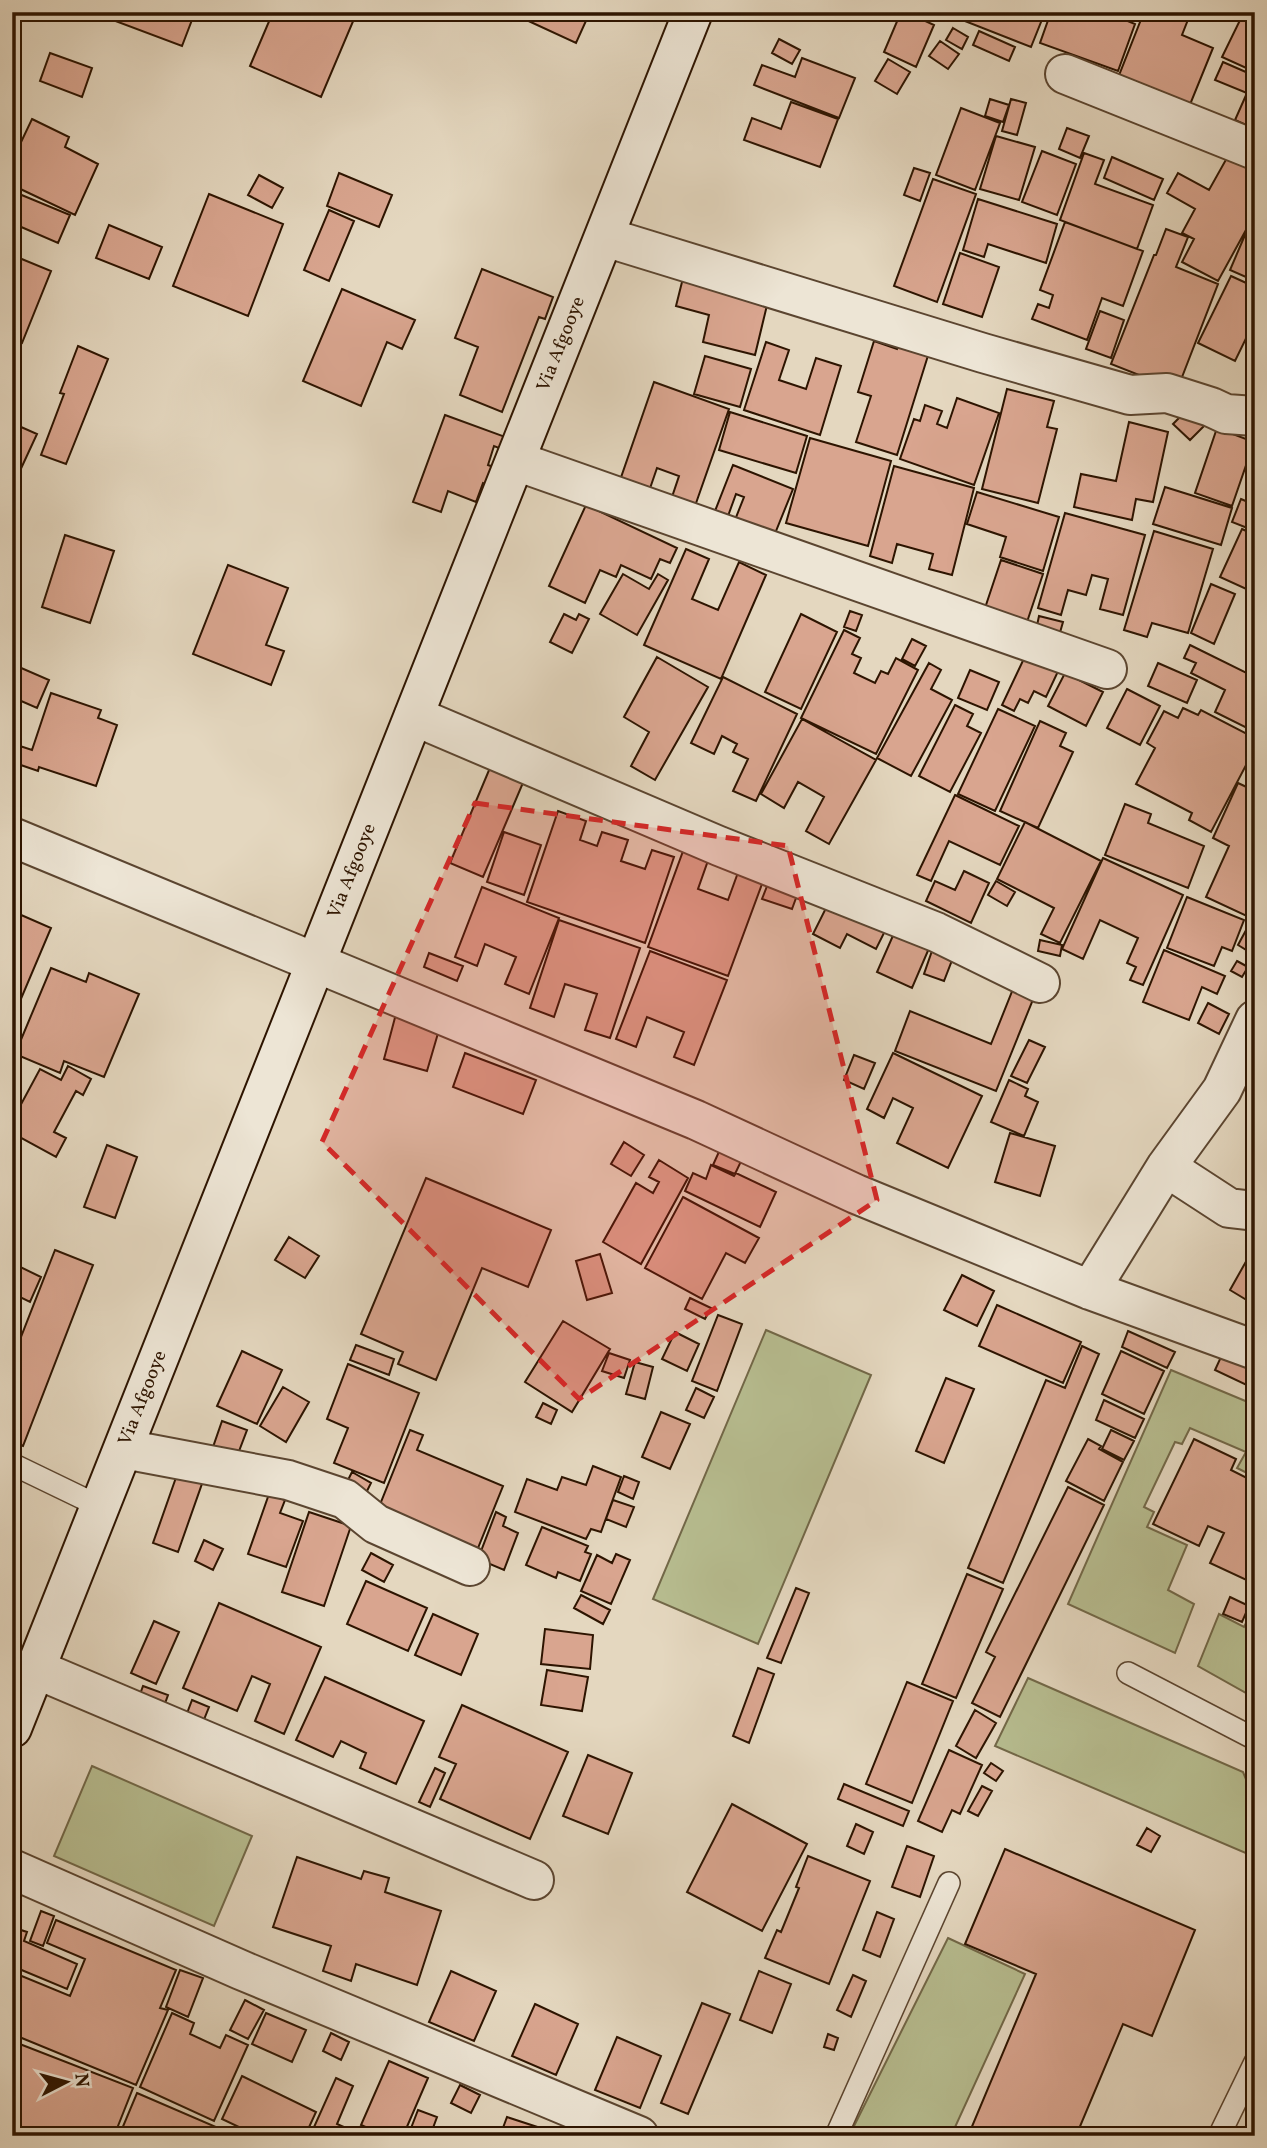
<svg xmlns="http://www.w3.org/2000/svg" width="1267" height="2148" font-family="Vollkorn,serif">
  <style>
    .green { fill: #b7bd90; stroke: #726848; stroke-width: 2 }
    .building { fill: #d9a58f; stroke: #2d1400; stroke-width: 2 }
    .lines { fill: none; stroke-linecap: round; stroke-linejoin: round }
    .lane-casing { stroke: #5b4530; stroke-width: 24 }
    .street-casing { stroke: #5b4530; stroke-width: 42 }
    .secondary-casing { stroke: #2d1400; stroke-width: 42 }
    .lane { stroke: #ede5d5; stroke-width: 21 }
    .street { stroke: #ede5d5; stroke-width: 38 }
    .secondary { stroke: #ede5d5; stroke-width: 38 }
    .marked { fill: #d62828; fill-opacity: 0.2; stroke: #d62828; stroke-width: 5; stroke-dasharray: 14 9; stroke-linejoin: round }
    .labels { text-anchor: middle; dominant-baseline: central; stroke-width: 5; stroke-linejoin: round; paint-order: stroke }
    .street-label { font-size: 19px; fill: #2d1400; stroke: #ede5d5 }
  </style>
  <rect width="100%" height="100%" fill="#e4d7bf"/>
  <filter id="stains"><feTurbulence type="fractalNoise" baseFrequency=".00286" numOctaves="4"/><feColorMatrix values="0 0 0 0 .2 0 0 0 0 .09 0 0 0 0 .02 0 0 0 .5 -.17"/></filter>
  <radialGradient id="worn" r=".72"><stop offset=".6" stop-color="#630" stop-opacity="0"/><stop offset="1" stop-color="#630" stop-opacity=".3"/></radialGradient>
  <path class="green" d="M766,1330l105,45 -113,269 -105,-45z
    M1171,1370l84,35v68l-2,3 -16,-8 9,-16 -56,-24 -8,16 -7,-2 -31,65 10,5 -7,15 40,18 -19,45 26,14 -19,49 -107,-49z
    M1255,1605v93l-57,-32 21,-52 25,13z
    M1028,1678l215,94 12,29v56l-260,-111z
    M92,1766l160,70 -38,90 -160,-70z
    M948,1938l77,36 -74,162h-102z"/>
  <path class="building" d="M104,12h91l-13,34 -80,-30z
    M273,12h84l-36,85 -71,-31z
    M509,12h81l-14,31z
    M901,12h5l28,13 -18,42 -32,-15z
    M954,12h91l-14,35 -79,-31z
    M1051,12h55l29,12 -17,47 -78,-28z
    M1144,12h47l-9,23 31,13 -26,64 -71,-29z
    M1243,14l12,5 -4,10 4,2v41l-33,-15z
    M953,28l15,9 -6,12 -16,-9z
    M979,31l36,16 -6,14 -36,-16z
    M779,39l21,11 -8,14 -20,-11z
    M940,41l19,13 -11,15 -19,-13z
    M50,53l42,15 -10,29 -42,-16z
    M802,58l53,20 -16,40 -85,-33 8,-20 33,12z
    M888,59l22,13 -13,22 -22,-13z
    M1223,62l32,14v53l-20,-9 12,-27 -32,-13z
    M990,99l19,6 -6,17 -18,-6z
    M1011,99l15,4 -9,32 -15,-4z
    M791,102l47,17 -18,48 -76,-27 8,-22 29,11z
    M961,108l39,15 -25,67 -39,-15z
    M32,119l37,18 -4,10 33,17 -23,51 -63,-30v-24z
    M1067,128l22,8 -9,22 -21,-9z
    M996,136l39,11 -16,53 -39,-11z
    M1042,151l34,13 -19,51 -35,-13z
    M1084,153l20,7 -9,24 58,21 -16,44 -77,-29z
    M1228,156l27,15v49l-3,-1 -34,62 -36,-19 12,-23 -12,-6 13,-24 -28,-16 11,-20 31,17z
    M1112,157l51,22 -9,21 -50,-22z
    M914,168l16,5 -10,28 -16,-6z
    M339,173l53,22 -13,32 -52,-21z
    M259,175l24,13 -11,20 -24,-13z
    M933,179l43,15 -39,108 -43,-16z
    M12,191l58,24 -12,28 -46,-20z
    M209,194l74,30 -35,92 -75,-30z
    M978,199l79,25 -11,39 -58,-19 -4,13 -21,-7z
    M329,210l25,11 -25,60 -25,-11z
    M1251,221l4,1v59l-25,-11z
    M1065,222l78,29 -20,55 -21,-8 -15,42 -55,-21 6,-15 11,4 4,-13 -13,-5z
    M109,225l53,22 -13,32 -53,-21z
    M1166,229l22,8 -12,30 42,17 -41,106 -66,-26 43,-109h2z
    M960,253l39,14 -17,50 -39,-13z
    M12,255l39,16 -29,72 -10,-4z
    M482,269l71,28 -8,22 -6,-2 -37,95 -42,-17 18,-48 -23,-9z
    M1231,276l24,11v33l-20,41 -37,-18z
    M683,278l85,23 -13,54 -52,-13 6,-27 -33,-9z
    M342,289l73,31 -13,29 -15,-7 -26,64 -58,-25z
    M1100,311l24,9 -13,38 -25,-9z
    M901,337l30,9 -34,109 -41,-13 15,-46 -13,-4 16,-51 23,8z
    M766,342l23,8 -10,30 27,9 10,-31 25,8 -21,69 -76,-25z
    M78,346l30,13 -42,105 -25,-9 23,-61 -4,-1z
    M705,356l46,13 -11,38 -46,-13z
    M654,382l75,27 -34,97 -23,-9 7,-21 -22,-8 -11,32 -29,-11z
    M1007,389l47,12 -7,26 10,2 -19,74 -56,-14z
    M957,398l42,15 -25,72 -74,-26 14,-40 6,2 5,-16 17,6 -5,13 10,4z
    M1187,410l17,16 -14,14 -17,-16z
    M730,412l77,24 -11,37 -77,-23z
    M445,415l71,26 -4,12 -18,-7 -6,19 18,6 -6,19 -17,-7 -7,19 -28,-11 -7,21 -28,-10z
    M1129,422l39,10 -15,70 -17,-3 -4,21 -58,-13 7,-33 35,7z
    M12,423l25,11 -25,54z
    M1217,428l37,14 -22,64 -37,-13z
    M810,438l81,23 -23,85 -82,-23z
    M733,465l60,24 -19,47 -39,-16 9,-23 -8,-3 -8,22 -13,-5z
    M894,466l80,22 -22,87 -23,-6 4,-15 -36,-10 -5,19 -22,-7z
    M1165,487l67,21 -11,37 -68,-21z
    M977,492l82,25 -16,54 -43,-14 6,-20 -39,-13z
    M1241,499l14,6v26l-23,-9z
    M586,505l91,43 -7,15 -10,-4 -9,20 -30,-14 -5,12 -16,-7 -15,33 -36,-17z
    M1065,513l80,22 -22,80 -23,-6 8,-30 -16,-4 -6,20 -18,-5 -7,25 -23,-7z
    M1242,529l13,6v58l-35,-16z
    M1154,531l59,18 -25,84 -36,-10 -5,14 -23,-7z
    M65,535l49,16 -24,72 -48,-16z
    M686,549l23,10 -17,40 26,11 21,-48 27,13 -45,104 -77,-34z
    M1001,560l42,14 -18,54 -42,-14z
    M228,565l60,23 -22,57 18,6 -13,34 -78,-31z
    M623,574l26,15 9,-15 10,6 -31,55 -37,-21z
    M1211,584l24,10 -21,50 -23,-11z
    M850,611l12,4 -6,16 -12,-4z
    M564,614l12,6 3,-6 10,5 -17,34 -22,-11z
    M801,614l36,18 -36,77 -36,-17z
    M1039,616l24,6 -4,14 -23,-6z
    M844,630l16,8 -8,16 9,4 -7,15 21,10 6,-12 7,3 8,-16 22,12 -42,84 -75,-36z
    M912,639l14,7 -11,20 -13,-7z
    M1190,645l65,32v55l-40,-20 10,-22 -34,-17 5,-10 -12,-5z
    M1028,650l33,15 -15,32 -12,-6 -6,12 -8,-4 -6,12 -12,-6z
    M657,657l51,30 -53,93 -24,-14 18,-34 -25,-15z
    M929,663l12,7 -10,19 21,11 -41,76 -34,-18z
    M1158,663l39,17 -10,23 -39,-17z
    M12,664l37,16 -12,28 -25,-11z
    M970,670l29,12 -12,28 -29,-12z
    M1065,673l38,19 -17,34 -38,-20z
    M723,677l74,37 -41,87 -23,-10 15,-32 -15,-7 4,-8 -15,-8 -8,18 -23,-11z
    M1127,689l33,17 -20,39 -33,-17z
    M51,693l50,17 -3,8 19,7 -21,61 -57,-19 -1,4 -23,-8 5,-17 12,4z
    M955,705l18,9 -6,12 14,7 -31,59 -31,-16z
    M1183,708l15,7 3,-5 54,28v10l-44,84 -22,-12 3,-7 -56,-29 19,-36 -8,-5 17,-32 14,7z
    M998,709l37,17 -40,85 -37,-17z
    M802,719l74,41 -47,84 -23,-13 18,-34 -26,-15 -14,26 -23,-14z
    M1040,721l26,12 -6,13 13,6 -35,76 -38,-17z
    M492,763l33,15 -42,99 -33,-14z
    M1238,783l17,8v118l-4,9 -45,-21 23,-51 -16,-8z
    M955,795l64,31 -19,39 -51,-24 -18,40 -14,-6z
    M1125,804l26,10 -3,9 56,23 -16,42 -83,-33z
    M558,811l28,10 -6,19 17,6 5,-14 26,8 -7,21 24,8 7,-19 22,7 -29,86 -118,-41z
    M1025,822l76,39 -41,82 -19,-9 13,-26 -57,-29z
    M504,832l37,13 -17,50 -37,-13z
    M686,843l25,9 -13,37 30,11 12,-33 25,9 -37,100 -80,-29z
    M1103,858l80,37 -40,90 -13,-5 6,-13 -9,-4 11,-25 -38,-18 -17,39 -21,-10z
    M964,871l25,12 -18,40 -45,-22 9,-20 20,9z
    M771,876l29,11 -8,22 -30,-10z
    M996,881l19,11 -8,14 -19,-11z
    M482,887l77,31 -30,76 -24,-10 11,-27 -31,-13 -8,22 -22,-9z
    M832,896l56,29 -12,24 -29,-15 -7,14 -27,-14z
    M1187,897l57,23 -12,31 -10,-4 -8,19 -47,-18z
    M12,911l39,17 -39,92z
    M559,920l81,28 -30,90 -25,-8 12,-36 -32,-10 -11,33 -24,-9z
    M1251,921l4,2v15l-7,13 -10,-6z
    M895,931l35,15 -18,42 -35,-16z
    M1040,940l22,5 -2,11 -22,-5z
    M933,948l21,7 -10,26 -20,-7z
    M1164,950l61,26 -8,18 -15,-7 -13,33 -46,-18z
    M650,951l77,29 -33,85 -20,-8 10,-25 -37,-15 -11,30 -20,-8z
    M429,953l34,13 -6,15 -33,-14z
    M1237,961l11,6 -6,10 -11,-6z
    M51,968l35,14 3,-9 50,21 -35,83 -40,-16 -4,12 -45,-19z
    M1015,984l21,8 -40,99 -101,-40 15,-40 81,33z
    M1208,1003l21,11 -10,20 -21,-11z
    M397,1010l44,13 -14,48 -43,-12z
    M1029,1040l16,7 -18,36 -16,-7z
    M465,1053l71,27 -13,34 -70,-27z
    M893,1053l89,43 -34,72 -51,-25 16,-35 -20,-10 -9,20 -17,-9z
    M854,1055l21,8 -11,26 -20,-9z
    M68,1066l23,13 -8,16 -7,-4 -22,41 12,6 -10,19 -44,-24v-12l28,-52 21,11z
    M1009,1080l19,9 -3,7 13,6 -14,34 -33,-14z
    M1010,1133l45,13 -15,50 -45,-14z
    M624,1142l20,13 -13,21 -20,-12z
    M107,1145l30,12 -22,61 -31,-11z
    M722,1145l22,10 -9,19 -22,-9z
    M659,1160l29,18 -47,86 -38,-22 33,-59 17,10 6,-11 -10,-5z
    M711,1165l23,11 2,-3 40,19 -16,35 -75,-36 8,-18 13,6z
    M426,1178l125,52 -23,57 -46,-19 -46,112 -38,-16 5,-12 -42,-18z
    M683,1197l76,41 -14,25 -19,-10 -24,46 -57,-31z
    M289,1237l30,19 -14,22 -30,-18z
    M1253,1249l2,1v55l-25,-15z
    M55,1250l38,15 -70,181 -11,-4v-82z
    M600,1254l12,39 -25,7 -11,-39z
    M12,1263l29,14 -11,25 -14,-7 -4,9z
    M962,1275l32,16 -17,35 -33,-16z
    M690,1298l21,10 -6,11 -20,-10z
    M997,1305l84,37 -18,41 -84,-37z
    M718,1315l24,9 -25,67 -25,-10z
    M563,1321l47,28 -38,63 -47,-30z
    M1128,1331l47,21 -8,16 -45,-21z
    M675,1332l24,12 -12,27 -25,-12z
    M356,1345l38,14 -5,16 -39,-15z
    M1082,1346l17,8 -96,229 -35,-15 78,-188 19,8z
    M1226,1346l29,14v29l-40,-19z
    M242,1351l40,19 -25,54 -40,-18z
    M1121,1351l43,20 -20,43 -42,-20z
    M609,1353l21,7 -6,18 -22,-7z
    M635,1362l18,5 -8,32 -19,-5z
    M348,1364l71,29 -35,90 -50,-20 14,-35 -21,-9z
    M946,1378l28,11 -30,74 -28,-12z
    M283,1387l26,15 -23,40 -26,-16z
    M696,1388l18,9 -10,21 -18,-8z
    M1104,1400l40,19 -9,19 -39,-18z
    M543,1403l14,7 -6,14 -15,-7z
    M661,1412l29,12 -20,45 -28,-12z
    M222,1421l25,9 -11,29 -24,-9z
    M410,1430l13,5 -6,15 86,36 -29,72 -99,-41z
    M1111,1430l23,11 -10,19 -22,-11z
    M1088,1439l13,7 -2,3 24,13 -19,39 -38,-20z
    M1194,1439l42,20 -5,11 24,12v102l-45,-21 14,-30 -16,-7 -9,20 -46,-22z
    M593,1466l28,11 -20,55 -10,-3 -5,10 -71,-27 12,-33 30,11 5,-13 24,8z
    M179,1469l25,9 -26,74 -25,-9z
    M352,1472l19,11 -5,10 -19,-11z
    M624,1476l15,6 -6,17 -15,-7z
    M1068,1487l36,18 -104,212 -28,-14 23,-46 -9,-5z
    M269,1494l16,6 -5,13 23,8 -17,46 -38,-13z
    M613,1500l21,7 -8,20 -20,-8z
    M309,1512l42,14 -27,80 -42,-14z
    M496,1512l10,5 -3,9 15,7 -14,37 -26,-11z
    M542,1527l46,19 -3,6 6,2 -11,27 -22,-9 -2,6 -30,-13z
    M204,1540l19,9 -10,21 -18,-9z
    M371,1553l22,12 -9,17 -22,-12z
    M616,1554l14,6 -19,44 -30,-13 16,-36 15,8z
    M967,1574l36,15 -47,109 -34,-14z
    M366,1581l61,27 -19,43 -61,-27z
    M796,1588l13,5 -28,70 -14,-5z
    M581,1595l29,15 -7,14 -29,-16z
    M1230,1597l19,9 -7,16 -19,-8z
    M219,1603l102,44 -37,87 -29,-13 15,-37 -18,-8 -15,35 -54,-23z
    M433,1614l45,20 -17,41 -46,-20z
    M154,1621l25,11 -23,52 -25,-11z
    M545,1629l48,6 -3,34 -49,-5z
    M758,1668l16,6 -25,69 -16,-7z
    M547,1670l41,7 -6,34 -41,-6z
    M325,1677l99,44 -28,63 -36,-16 6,-15 -25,-12 -8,16 -37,-17z
    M907,1682l46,19 -41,102 -46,-19z
    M143,1686l25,9 -5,14 -25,-9z
    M192,1700l17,7 -6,15 -17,-6z
    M462,1705l106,47 -38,87 -90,-40 16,-35 -17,-7z
    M975,1710l21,13 -20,35 -20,-12z
    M949,1750l33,15 -22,49 -8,-4 -10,22 -24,-11z
    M588,1755l44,18 -24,61 -45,-18z
    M991,1763l12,8 -7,10 -12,-8z
    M435,1768l10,5 -15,34 -11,-5z
    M844,1784l65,27 -6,15 -65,-27z
    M982,1786l10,5 -14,25 -10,-5z
    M732,1804l75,40 -45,87 -75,-39z
    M856,1824l17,8 -9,22 -17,-8z
    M1147,1828l13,8 -9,16 -14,-7z
    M907,1846l27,10 -14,41 -28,-10z
    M1005,1849l190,81 -43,106 -29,-12 -47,112h-108l68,-162 -71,-30z
    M808,1856l62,25 -41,103 -64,-26 12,-28 4,2 18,-44 -3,-1z
    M297,1857l64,22 3,-8 25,7 -4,14 56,19 -24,74 -61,-21 -5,17 -28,-10 8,-25 -58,-19z
    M41,1911l13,5 -11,30 -13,-5z
    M877,1912l17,7 -14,38 -17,-7z
    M56,1920l120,50 -16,38 8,2 -32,75 -124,-51v-62l58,24 15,-37 -38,-16z
    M18,1929l9,3 -3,9 53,23 -10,25 -55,-23v-23z
    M180,1970l23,8 -15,39 -22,-10z
    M451,1971l45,20 -22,50 -45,-19z
    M759,1971l32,13 -19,49 -32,-13z
    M853,1975l13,6 -15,36 -14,-7z
    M245,2000l19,10 -16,29 -18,-9z
    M702,2003l28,11 -42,100 -27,-11z
    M535,2004l43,20 -22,51 -44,-19z
    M172,2013l22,10 -4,11 30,14 6,-13 22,10 -34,76 -74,-34z
    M266,2013l40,17 -14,32 -40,-18z
    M331,2033l18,9 -8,18 -18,-9z
    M828,2034l10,4 -4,12 -10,-3z
    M617,2037l44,19 -21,52 -45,-18z
    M12,2041l121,47 -19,48h-102z
    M389,2061l39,17 -25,58h-17l-25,-11z
    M242,2076l74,36 -11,24h-47l-36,-17z
    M336,2078l17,8 -16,38 27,12h-54z
    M460,2085l20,10 -9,18 -20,-10z
    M137,2093l79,34 -3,9h-94z
    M418,2110l19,7 -7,19h-22z
    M507,2117l58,19h-65z"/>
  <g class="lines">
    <g class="lane-casing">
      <path id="lane" d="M12,1464l89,43
        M1128,1673l127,66
        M836,2136l113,-253
        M1219,2136l36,-74"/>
    </g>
    <g class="street-casing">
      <path id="street" d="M1065,74l190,76
        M605,237l378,116 147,42 37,-2 44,14 15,7 29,2
        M516,461l591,208
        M414,716l305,130 217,86 104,51
        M12,837l684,283 160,74 234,96 165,60
        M1166,1167l63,41 26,3
        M1090,1290l76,-123 56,-77 33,-70
        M124,1449l164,31 57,19 31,25 94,42
        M36,1669l498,211
        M12,1869l229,101 398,166"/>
    </g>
    <g class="secondary-casing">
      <g id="secondary">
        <path id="s1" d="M12,1728l681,-1716"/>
      </g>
    </g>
    <use href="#lane" class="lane"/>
    <use href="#street" class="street"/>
    <use href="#secondary" class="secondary"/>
  </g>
  <path class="marked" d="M475,803l313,43 89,354 -298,199 -257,-257z"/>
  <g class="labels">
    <g class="street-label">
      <text stroke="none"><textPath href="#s1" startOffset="1489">Via Afgooye</textPath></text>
      <text stroke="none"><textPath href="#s1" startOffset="922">Via Afgooye</textPath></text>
      <text stroke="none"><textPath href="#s1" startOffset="355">Via Afgooye</textPath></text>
    </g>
  </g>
  <rect width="1267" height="2148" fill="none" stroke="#e4d7bf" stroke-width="42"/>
  <rect x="14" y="14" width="1239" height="2120" fill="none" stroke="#2d1400" stroke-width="3.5"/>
  <rect x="21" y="21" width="1225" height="2106" fill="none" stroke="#2d1400" stroke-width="2"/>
  <g transform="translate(66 2082) rotate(84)" stroke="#ede5d5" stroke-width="5" paint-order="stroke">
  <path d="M0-5L12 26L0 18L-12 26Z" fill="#2d1400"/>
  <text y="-10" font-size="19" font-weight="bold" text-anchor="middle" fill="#2d1400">N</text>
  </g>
  <rect width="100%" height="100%" filter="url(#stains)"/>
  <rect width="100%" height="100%" fill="url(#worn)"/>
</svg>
